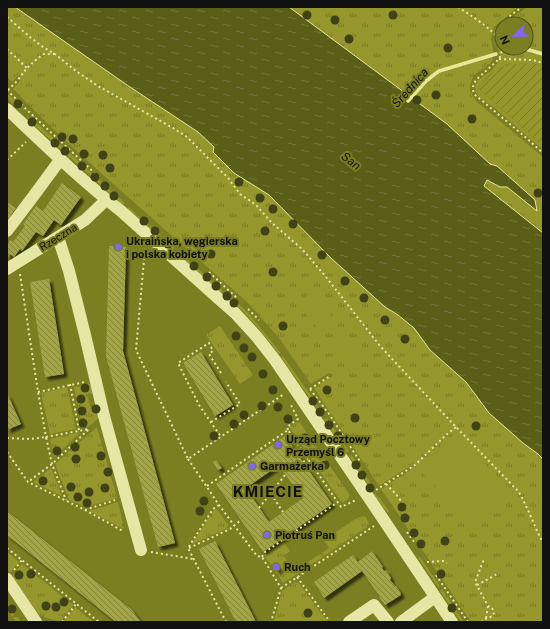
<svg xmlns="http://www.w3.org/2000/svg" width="550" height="629" font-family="'Public Sans',sans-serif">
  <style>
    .grass { fill: url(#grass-tufts) }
    .forest { fill: url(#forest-firs) }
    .garden { fill: url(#garden-furrows) }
    .pitch { fill: #95962b }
    .water { fill: url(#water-ripples); stroke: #e8e899 }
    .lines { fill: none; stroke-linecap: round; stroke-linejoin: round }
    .stream { stroke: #e8e899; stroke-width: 3.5 }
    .building { fill: url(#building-back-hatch); fill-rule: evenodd; filter: url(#shadow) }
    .path { stroke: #e6e7a5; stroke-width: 2; stroke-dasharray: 2 3; stroke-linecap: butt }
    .minor { stroke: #e6e7a5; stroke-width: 12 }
    .tree { fill: #414218 }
    .poi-dot { fill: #7f66f4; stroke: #7b7e21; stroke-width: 1.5 }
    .labels { text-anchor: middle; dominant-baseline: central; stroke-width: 4; stroke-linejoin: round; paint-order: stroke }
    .street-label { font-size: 11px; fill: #111; stroke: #7b7e21 }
    .poi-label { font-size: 11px; font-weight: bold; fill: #111; stroke: #7b7e21; text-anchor: start }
    .water-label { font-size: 12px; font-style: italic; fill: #111; stroke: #7b7e21 }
    .district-label { font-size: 15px; font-weight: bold; letter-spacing: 1px; fill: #111; stroke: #7b7e21 }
  </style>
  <defs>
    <pattern id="grass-tufts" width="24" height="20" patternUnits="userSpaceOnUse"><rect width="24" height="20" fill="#95962b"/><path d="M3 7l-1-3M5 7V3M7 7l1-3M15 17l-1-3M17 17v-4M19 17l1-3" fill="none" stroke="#787923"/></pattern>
    <pattern id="forest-firs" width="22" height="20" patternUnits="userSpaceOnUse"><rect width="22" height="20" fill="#95962b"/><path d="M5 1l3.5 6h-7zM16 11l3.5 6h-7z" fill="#787923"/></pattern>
    <pattern id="garden-furrows" width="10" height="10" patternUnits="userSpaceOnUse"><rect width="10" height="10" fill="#95962b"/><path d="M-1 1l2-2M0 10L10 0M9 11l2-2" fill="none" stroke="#787923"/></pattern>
    <pattern id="water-ripples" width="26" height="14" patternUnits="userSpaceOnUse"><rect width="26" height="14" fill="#5b5e16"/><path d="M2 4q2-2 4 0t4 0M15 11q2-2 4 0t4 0" fill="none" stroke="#72743e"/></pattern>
    <pattern id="building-back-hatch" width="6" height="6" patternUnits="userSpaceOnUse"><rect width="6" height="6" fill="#a3a545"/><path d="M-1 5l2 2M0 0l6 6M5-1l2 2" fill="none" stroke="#838538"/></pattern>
    <filter id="shadow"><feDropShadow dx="3.5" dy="3.5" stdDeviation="1" flood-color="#0009"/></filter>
  </defs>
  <rect width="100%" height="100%" fill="#7b7e21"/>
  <path class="grass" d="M7,7h8l112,78 71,47 16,15 20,26 35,22 62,63 54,49 13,8 16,13 16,22 36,32 23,31 34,30 15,11 5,5v163h-72l-90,-133 7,-4v-1l24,-15 -2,-3 -31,20 -65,-98 19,-13 -4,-2 -18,11 -32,-46 -31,-35 -146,-129 -50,-46 -39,-39 7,-8 -3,-4 -5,5 -5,-5z
    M289,7h229l-24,20 -3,12 3,15 -3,9 -18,13 -3,9v6l6,10 67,56v76l-59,-47 3,-6 13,7h7l29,23 -1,-10 -38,-34 -7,-2 -43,-40z
    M527,7h16v59c-15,-3 -33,-4 -47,4 -7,4 -13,12 -18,18l65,58v4l-47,-41 -17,-12 -3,-5 -1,-5 2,-6 15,-11 6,-8 1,-11 -3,-11 2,-8 4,-5v21h24v-24h-20l6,-6z
    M30,117l95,86 -2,2 -96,-86z
    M128,207l47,40 -2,2 -46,-40z
    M177,250l46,41 -2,2 -46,-41z
    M227,293l23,22 31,38 -2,1 -19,-24 -19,-21 -16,-13z
    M220,326l33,49 -13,9 -34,-49z
    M283,356l41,58 -2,2 -41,-59z
    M94,383l3,11h-10l4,15h7l2,8 -12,10 -6,-2 -8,-38z
    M67,387l9,42 -26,5 -9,-41z
    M327,418l22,33 -3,2 -22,-33z
    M298,422l2,1 50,72 -2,4 -6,4 -53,-76z
    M97,427l20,71 -32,9 -16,-7 -14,-36z
    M80,432l-26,26 -4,-19z
    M351,454l23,34 -2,2 -23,-34z
    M51,468l11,28 -29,-14z
    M376,493l13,18 -2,2 -13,-19z
    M118,502l6,27 -35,-18z
    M217,509l11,16 -2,4 -34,15 22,-34z
    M363,516l3,1 3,7 -2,3 -43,29 -2,-3 7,-5 -5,-8 31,-21z
    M283,541l7,10 -6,5 10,15 26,-17 3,3 -40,26 -19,-28z
    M7,552l12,10 -9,11 -3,-4z
    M420,557l20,29 -2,1 -20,-29z
    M22,564l51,41 -13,17 -22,-7 -26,-39z
    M295,582l3,1 3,3 27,36h-54l8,-31z
    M442,589l22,33h-3l-21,-31z
    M75,607l19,15h-31z"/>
  <path class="forest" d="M7,93l15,15 -3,2 -12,-12z
    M7,601l14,21h-5l-9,-13z"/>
  <path class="garden" d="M511,64h22l10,2v80l-65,-58 17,-18z"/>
  <path class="pitch" d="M313,291l22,30 -15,11 -23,-29z
    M346,335l21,26 -15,12 -21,-26z
    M455,433l57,58 -36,36 -58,-58z"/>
  <path class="water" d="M15,7h274l158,117 43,40 7,2 38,34 2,11 -30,-24h-7l-13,-7 -3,6 59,47v226l-5,-5 -15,-11 -34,-30 -23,-31 -36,-32 -16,-22 -16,-13 -13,-8 -54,-49 -62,-63 -35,-22 -21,-21 1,-5 -16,-15 -71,-47z"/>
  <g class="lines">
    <path class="stream" d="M511,48h5
      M522,48l21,6
      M408,101l18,-20 13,-10 57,-17"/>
  </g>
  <path class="building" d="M62,183l19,14 -20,28 -7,-5 -11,16 -7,-4 -14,19 -2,-2 -6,8 -4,-3 -3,5v-14l3,-5 3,2 12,-16 -2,-2 13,-18 7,5z
    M7,202l9,6 -9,13z
    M109,246l17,1 -3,104 52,192 -17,4 -52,-191z
    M49,279l15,95 -19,3 -15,-95z
    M201,352l32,53 -18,11 -32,-53z
    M7,393l14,31 -14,6z
    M285,436l47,68 -69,48 -47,-68zM279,465l23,34 -33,23 -23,-34z
    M216,460l6,8 -4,2 -5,-8z
    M7,511l125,99 9,12h-25l-109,-87z
    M215,541l41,81h-20l-37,-73z
    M372,551l11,16 -1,1 2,3 2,-1 5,8 -1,2 5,6h1l5,7 -1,1 1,1 -16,10 -6,-8h1l-18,-26 -38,27 -10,-16 39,-27 5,7z
    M275,562l5,7 -3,2 -5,-6z"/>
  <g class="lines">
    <path class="path" d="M458,7c12,8 35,22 42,34 3,5 2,12 -1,18l-23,21c-3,5 -4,8 -2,14l49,41 20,18
      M7,17l24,21 12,9 12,7 21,17 22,15 75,42 14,9 41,41 12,16 16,11 16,18 30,26 24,28 54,69 76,81 62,64c10,16 16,35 25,52
      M503,24l8,-9 11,-8
      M495,33l7,-8
      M7,49l20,19
      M499,59l34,1 10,3
      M7,90l20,20 74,69
      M8,90l9,-9 10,-13 11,-10 6,-4h11
      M7,160l19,-18
      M145,248l-9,102 52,109 96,-65
      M209,272l29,27
      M20,274l18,118 8,45 43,-8 -37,35 -24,18
      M248,309l11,11
      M221,373l-12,-19 4,-3 -4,-8 -31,20 21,42 22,32
      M70,384l9,46
      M310,389l19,25 32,49
      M310,389l20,-13
      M38,392l47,-10
      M211,422l29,-18 -14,-22
      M288,430l-1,-3 11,-8 -7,-14
      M7,438l23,1 16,-2 6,27 14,36
      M7,452l21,30 57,28 38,21
      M188,459l31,46 38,51 5,1 19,31 -10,34
      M303,462l5,-3
      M386,484l10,10 10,14
      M207,486l81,-56 53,77 15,-7
      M376,490l39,-25 31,-30 10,-8
      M271,494l12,18
      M219,505l-6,4 -25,39 38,74
      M259,508l26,-33
      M85,510l30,-10
      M296,531l42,-29
      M407,532l8,11
      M7,548l92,74
      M189,548l41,-19 11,-9
      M151,552l42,7
      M262,557l3,-5 31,-21v-2
      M427,562l16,-1 4,2
      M14,570l8,-10
      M436,575l32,47
      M297,577l33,45
      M477,585l22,-12
      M281,588l93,-62
      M486,618l2,-12
      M62,622l14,-18
      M481,622l4,-3 8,-3 1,-4 -2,-4 -4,-2 -13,-24 9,-23"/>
    <path class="minor" d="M7,109c37,35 74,71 114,102l98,88 16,14 22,24 18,23 92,135 85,127
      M7,231l25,-33 28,-38
      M58,237l11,34 16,64 19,81 37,134
      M7,269l78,-49 21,-20
      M7,579l29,43
      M349,622l25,-17 14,17
      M401,622l34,-25"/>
  </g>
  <g class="tree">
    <circle cx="307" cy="15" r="4.5"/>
    <circle cx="393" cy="15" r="4.5"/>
    <circle cx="335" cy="20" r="4.5"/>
    <circle cx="349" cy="39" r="4.5"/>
    <circle cx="448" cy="48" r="4.5"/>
    <circle cx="436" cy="95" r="4.5"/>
    <circle cx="417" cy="100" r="4.5"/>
    <circle cx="18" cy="104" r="4.5"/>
    <circle cx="472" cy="119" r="4.5"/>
    <circle cx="32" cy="122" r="4.5"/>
    <circle cx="62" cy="137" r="4.5"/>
    <circle cx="73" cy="139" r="4.5"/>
    <circle cx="55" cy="143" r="4.5"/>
    <circle cx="65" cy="151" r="4.5"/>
    <circle cx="84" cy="154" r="4.5"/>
    <circle cx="103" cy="155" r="4.5"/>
    <circle cx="82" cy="166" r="4.5"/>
    <circle cx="110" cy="168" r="4.5"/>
    <circle cx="95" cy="177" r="4.5"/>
    <circle cx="239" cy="182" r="4.5"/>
    <circle cx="105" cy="186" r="4.5"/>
    <circle cx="538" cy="193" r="4.5"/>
    <circle cx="114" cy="196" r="4.5"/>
    <circle cx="260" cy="198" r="4.5"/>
    <circle cx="273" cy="209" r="4.5"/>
    <circle cx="144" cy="221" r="4.5"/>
    <circle cx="293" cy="224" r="4.5"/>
    <circle cx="155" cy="231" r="4.5"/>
    <circle cx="265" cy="231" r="4.5"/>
    <circle cx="168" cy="244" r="4.5"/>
    <circle cx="211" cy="254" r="4.5"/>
    <circle cx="322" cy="255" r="4.5"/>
    <circle cx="194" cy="266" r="4.5"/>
    <circle cx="273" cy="272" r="4.5"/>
    <circle cx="207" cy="277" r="4.5"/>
    <circle cx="345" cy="281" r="4.5"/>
    <circle cx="216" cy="286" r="4.5"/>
    <circle cx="227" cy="296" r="4.5"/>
    <circle cx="364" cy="298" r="4.5"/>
    <circle cx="234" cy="303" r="4.5"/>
    <circle cx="385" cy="320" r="4.5"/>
    <circle cx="283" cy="326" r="4.5"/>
    <circle cx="236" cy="336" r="4.5"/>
    <circle cx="405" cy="339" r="4.5"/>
    <circle cx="244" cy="348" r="4.5"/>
    <circle cx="252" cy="357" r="4.5"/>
    <circle cx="263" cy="374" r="4.5"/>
    <circle cx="85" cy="388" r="4.5"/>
    <circle cx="273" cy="390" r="4.5"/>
    <circle cx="327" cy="390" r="4.5"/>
    <circle cx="81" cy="399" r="4.5"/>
    <circle cx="313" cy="401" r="4.5"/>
    <circle cx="262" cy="406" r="4.5"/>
    <circle cx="278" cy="407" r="4.5"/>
    <circle cx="96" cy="409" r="4.5"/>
    <circle cx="82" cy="411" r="4.5"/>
    <circle cx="320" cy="412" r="4.5"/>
    <circle cx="244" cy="415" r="4.5"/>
    <circle cx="355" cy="418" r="4.5"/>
    <circle cx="288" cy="419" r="4.5"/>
    <circle cx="83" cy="423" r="4.5"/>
    <circle cx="234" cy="424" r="4.5"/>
    <circle cx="329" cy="425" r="4.5"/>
    <circle cx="476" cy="426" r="4.5"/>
    <circle cx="214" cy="436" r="4.5"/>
    <circle cx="338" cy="436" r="4.5"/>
    <circle cx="305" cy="438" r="4.5"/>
    <circle cx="75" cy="447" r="4.5"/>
    <circle cx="57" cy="451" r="4.5"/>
    <circle cx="101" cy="456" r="4.5"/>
    <circle cx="76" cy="459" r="4.5"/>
    <circle cx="325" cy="465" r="4.5"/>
    <circle cx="356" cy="465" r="4.5"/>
    <circle cx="108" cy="472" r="4.5"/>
    <circle cx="362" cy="475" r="4.5"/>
    <circle cx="43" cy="481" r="4.5"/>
    <circle cx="71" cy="487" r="4.5"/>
    <circle cx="105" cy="488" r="4.5"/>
    <circle cx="370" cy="488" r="4.5"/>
    <circle cx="89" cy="492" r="4.5"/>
    <circle cx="78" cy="497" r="4.5"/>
    <circle cx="204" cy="501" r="4.5"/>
    <circle cx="87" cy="503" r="4.5"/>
    <circle cx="402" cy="507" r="4.5"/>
    <circle cx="200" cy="511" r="4.5"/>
    <circle cx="405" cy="518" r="4.5"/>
    <circle cx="414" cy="533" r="4.5"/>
    <circle cx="445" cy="541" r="4.5"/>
    <circle cx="421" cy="544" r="4.5"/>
    <circle cx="31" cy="574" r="4.5"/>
    <circle cx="441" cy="574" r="4.5"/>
    <circle cx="19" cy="575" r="4.5"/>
    <circle cx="64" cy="602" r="4.5"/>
    <circle cx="46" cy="606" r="4.5"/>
    <circle cx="56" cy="607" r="4.5"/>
    <circle cx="452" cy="608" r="4.5"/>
    <circle cx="12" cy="609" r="4.5"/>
    <circle cx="308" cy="613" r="4.5"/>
  </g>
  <g class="poi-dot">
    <circle cx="118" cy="247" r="4"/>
    <circle cx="278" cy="445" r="4"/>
    <circle cx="252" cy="466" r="4"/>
    <circle cx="267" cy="535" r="4"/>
    <circle cx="276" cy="567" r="4"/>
  </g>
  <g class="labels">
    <g class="street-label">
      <text transform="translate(58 237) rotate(-32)">Rzeczna</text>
    </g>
    <g class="poi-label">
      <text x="126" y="241">Ukraińska, węgierska<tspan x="126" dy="13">i polska kobiety</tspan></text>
      <text x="286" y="439">Urząd Pocztowy<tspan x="286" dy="13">Przemyśl 6</tspan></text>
      <text x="260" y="466">Garmażerka</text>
      <text x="275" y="535">Piotruś Pan</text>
      <text x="284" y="567">Ruch</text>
    </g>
    <g class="water-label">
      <text transform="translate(410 88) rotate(-48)">Średnica</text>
      <text transform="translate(351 161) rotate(38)">San</text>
    </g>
    <g class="district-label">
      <text x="268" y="491">KMIECIE</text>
    </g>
  </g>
  <rect width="550" height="629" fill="none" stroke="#111111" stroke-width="16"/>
  <g transform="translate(514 36) rotate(246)"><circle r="19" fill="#7b7e21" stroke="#51521b"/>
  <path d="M0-3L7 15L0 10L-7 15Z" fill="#7f66f4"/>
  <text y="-6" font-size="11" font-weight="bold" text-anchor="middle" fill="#111111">N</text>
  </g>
</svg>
